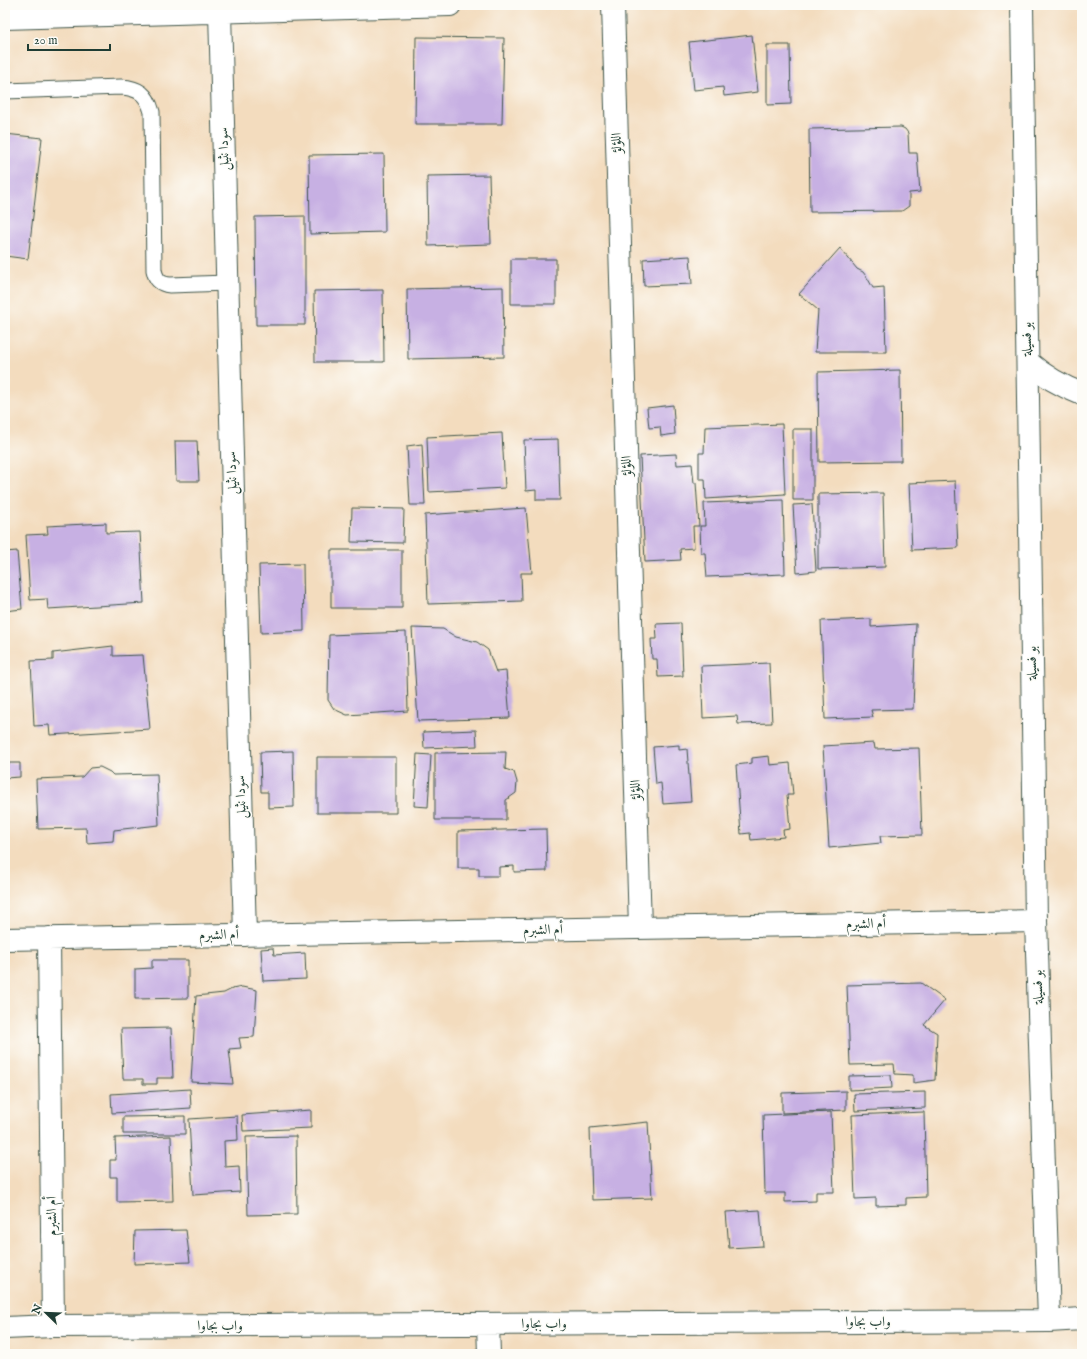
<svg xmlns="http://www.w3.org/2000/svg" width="1087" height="1359" font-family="'IM FELL English',Amiri,serif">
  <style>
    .building { fill: #c7b0e3 }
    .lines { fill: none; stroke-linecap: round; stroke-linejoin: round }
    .lane-casing { stroke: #3f5549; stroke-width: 17 }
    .street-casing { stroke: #3f5549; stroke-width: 24 }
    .lane { stroke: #fff; stroke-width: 15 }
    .street { stroke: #fff; stroke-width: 22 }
    .labels { text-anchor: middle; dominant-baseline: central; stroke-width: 3; stroke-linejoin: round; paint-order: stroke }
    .street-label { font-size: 14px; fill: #1f3d34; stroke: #fdfcf7 }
  </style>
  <rect width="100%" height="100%" fill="#fdfcf7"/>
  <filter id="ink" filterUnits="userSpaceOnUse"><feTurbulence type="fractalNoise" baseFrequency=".025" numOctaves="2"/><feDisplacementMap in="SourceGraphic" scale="8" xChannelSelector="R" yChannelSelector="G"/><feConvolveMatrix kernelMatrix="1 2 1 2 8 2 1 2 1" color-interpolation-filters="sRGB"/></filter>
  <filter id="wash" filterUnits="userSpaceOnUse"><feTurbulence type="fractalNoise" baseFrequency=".012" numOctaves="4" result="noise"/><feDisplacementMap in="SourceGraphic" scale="16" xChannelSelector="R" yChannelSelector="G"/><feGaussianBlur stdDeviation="0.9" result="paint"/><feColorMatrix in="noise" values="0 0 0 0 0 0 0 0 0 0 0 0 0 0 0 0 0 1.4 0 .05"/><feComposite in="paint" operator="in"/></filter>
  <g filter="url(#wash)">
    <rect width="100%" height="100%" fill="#f3dcbe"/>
    <g id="blocks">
      <path class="building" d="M752,35l6,57 -34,4 -1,-9 -29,3 -5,-48z
        M416,37l88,1 -2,86h-87z
        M767,45h23l1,59 -24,1z
        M901,127l4,2 3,4 1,20h8l3,39 -11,1v13l-7,5 -92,1 -1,-83z
        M5,134l37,4 -14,121 -23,-3z
        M384,154l1,78 -75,2 -1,-79z
        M489,175l2,69 -63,2 -1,-70z
        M305,216v109h-49l-1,-108z
        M840,248l17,21 6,3 5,7 5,9 11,-1 2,65h-71l3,-42 -19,-16z
        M690,256l2,28 -48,2 -1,-27z
        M511,259h45v45h-45z
        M503,287l1,70 -96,2 -1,-70z
        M383,290l1,72h-69l-1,-71z
        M900,370l1,91 -82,1 -1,-90z
        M673,405l2,29 -14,2 -1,-9 -11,1 -2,-20z
        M782,424l3,70 -79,5 -1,-20h-6v-26h5l1,-26z
        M793,429h20v71h-20z
        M502,433l3,55 -76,4 -2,-55z
        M558,439l2,61h-24v-10l-10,1 -2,-51z
        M175,441h22l2,40h-23z
        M422,444l3,61h-15l-3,-59z
        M676,454l1,11 15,-1 2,19h2l3,43h-6l1,22 -14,1 1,11 -36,2 -5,-106z
        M955,481l3,67 -46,2 -3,-67z
        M883,493l2,74 -67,2v-75z
        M783,500l2,74 -78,3 -2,-24h-4l-1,-27h5l-1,-23z
        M812,504l4,67 -19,2 -4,-68z
        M352,508l52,1 -1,34 -52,-1z
        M526,508l6,65h-11l1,28 -94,3 -3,-89z
        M106,523v10l34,-1 4,71 -96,6 -1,-10 -17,1 -4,-65 22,-1 -1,-8z
        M331,550h71v58h-71z
        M17,551l5,58 -17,2v-59z
        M303,564l1,67 -43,2 -2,-68z
        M871,619v8l45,-3 -3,85 -42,1 2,7 -48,2 -4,-98z
        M681,623l2,53 -25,1 -1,-18h-5l-1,-20h6l-1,-15z
        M412,628l31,1 13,8 21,5 11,8 8,22 10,-1 4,47 -92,3z
        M406,632l2,79 -61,4 -13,-6 -6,-9 1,-65z
        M113,646v10l30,-1 7,74 -100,6 -1,-10 -15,1 -3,-65 22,-1v-7z
        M769,663l3,60 -34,1 -1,-8 -34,2 -2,-52z
        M476,730l1,16 -53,2 -1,-16z
        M874,743l1,6 44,-1 3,87 -42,1 1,7 -52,5 -6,-102z
        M679,745v5l8,-1 4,53 -28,2 -2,-21 -5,1 -3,-37z
        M293,751l1,56 -26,1v-16h-7l-1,-40z
        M506,752l-1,17 9,3 3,10 -1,11 -10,7v20h-71v-67z
        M417,754l14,1 -3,52 -14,-1z
        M769,756l1,9 20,-2 3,32h-6l3,34 -7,1 1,7 -33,3 -1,-7 -9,1 -5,-69 16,-2v-5z
        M317,757h79v56h-79z
        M5,763h15v14l-15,1z
        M100,767l10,5 3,3 44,-1 2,51 -45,5 -1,11 -26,2 -1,-15 -48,1 -2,-50 46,-2 8,-9z
        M546,829l1,42 -33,1v-6l-15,1v9h-20v-8h-21v-37z
        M273,948l1,7 31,-2 1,26 -43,2 -2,-32z
        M152,960h36v38l-53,1v-30l17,-1z
        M921,983l24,17 -21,25 13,8 -2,47 -22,3v-8l-18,-1 -1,-10 -44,1 -3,-80z
        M242,987l15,3 -3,47 -15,1 2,10 -12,1 4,35 -42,-2 5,-86 28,-3 8,-4z
        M171,1028l2,50h-16v6h-14v-5h-20l-2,-50z
        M891,1075l1,13 -43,2v-14z
        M190,1089l1,19 -79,5 -1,-19z
        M846,1091v19l-64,3v-20z
        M925,1092v16l-70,3 -1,-17z
        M311,1110v18l-68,3 -1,-16z
        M831,1112l3,80h-18v9l-31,1v-9h-20l-2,-78z
        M924,1112l2,85 -20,1v7l-30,1v-8l-21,1 -3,-84z
        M185,1116v18h-62v-17z
        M237,1116l1,24 -14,1 1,26 14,-1 1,26 -47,3 -4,-76z
        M648,1122l4,76 -60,2 -2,-72z
        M171,1136l2,65 -56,1v-25h-7v-17h6l-1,-22z
        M296,1136l1,78 -49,1 -2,-78z
        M760,1210l3,36 -34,2 -3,-36z
        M186,1230l4,32 -56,2 1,-33z"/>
    </g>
  </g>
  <g filter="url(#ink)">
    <use href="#blocks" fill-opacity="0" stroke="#3f5549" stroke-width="1"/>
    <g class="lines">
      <g class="lane-casing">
        <path id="lane" d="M5,91l116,-4c18,1 26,7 31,25l2,158c2,10 6,14 16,15l57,-2"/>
      </g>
      <g class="street-casing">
        <path id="street" d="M613,5l27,923
          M1022,5l14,916 13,400
          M220,12l25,923
          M5,18l445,-13
          M1028,362c17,15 33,24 54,32
          M49,938l4,388
          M5,939l1031,-18
          M488,1324l1,30
          M5,1328l48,-2 996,-5 33,-2"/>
      </g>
      <use href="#lane" class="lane"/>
      <use href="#street" class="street"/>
    </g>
  </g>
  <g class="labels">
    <g class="street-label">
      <text transform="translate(617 143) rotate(-92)">اللؤلؤ</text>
      <text transform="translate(224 149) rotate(-92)">سودا نثيل</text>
      <text transform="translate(1027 339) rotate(-91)">بو فسيلة</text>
      <text transform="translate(627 466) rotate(-92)">اللؤلؤ</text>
      <text transform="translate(232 473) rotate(-92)">سودا نثيل</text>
      <text transform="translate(1032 663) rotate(-91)">بو فسيلة</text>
      <text transform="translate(636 790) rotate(-92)">اللؤلؤ</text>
      <text transform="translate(241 797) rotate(-92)">سودا نثيل</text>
      <text transform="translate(866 924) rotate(-1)">أم الشبرم</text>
      <text transform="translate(543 930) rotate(-1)">أم الشبرم</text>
      <text transform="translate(219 935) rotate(-1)">أم الشبرم</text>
      <text transform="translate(1038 987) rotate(-92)">بو فسيلة</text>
      <text transform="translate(52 1216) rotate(-91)">أم الشبرم</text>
      <text x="868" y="1322">واب بجاوا</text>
      <text x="544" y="1324">واب بجاوا</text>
      <text x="220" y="1326">واب بجاوا</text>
    </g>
  </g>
  <rect width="1087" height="1359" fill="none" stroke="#fdfcf7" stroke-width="20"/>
  <g transform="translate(46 1313) rotate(293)" stroke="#fdfcf7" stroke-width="3" paint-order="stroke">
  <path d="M0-3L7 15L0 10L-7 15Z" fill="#1f3d34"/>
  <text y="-6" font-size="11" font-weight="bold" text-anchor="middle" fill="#1f3d34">N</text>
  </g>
  <path d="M28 44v6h82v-6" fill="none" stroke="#1f3d34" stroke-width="2"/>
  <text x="34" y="44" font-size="12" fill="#1f3d34" stroke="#fdfcf7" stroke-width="3" paint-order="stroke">20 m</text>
</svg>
